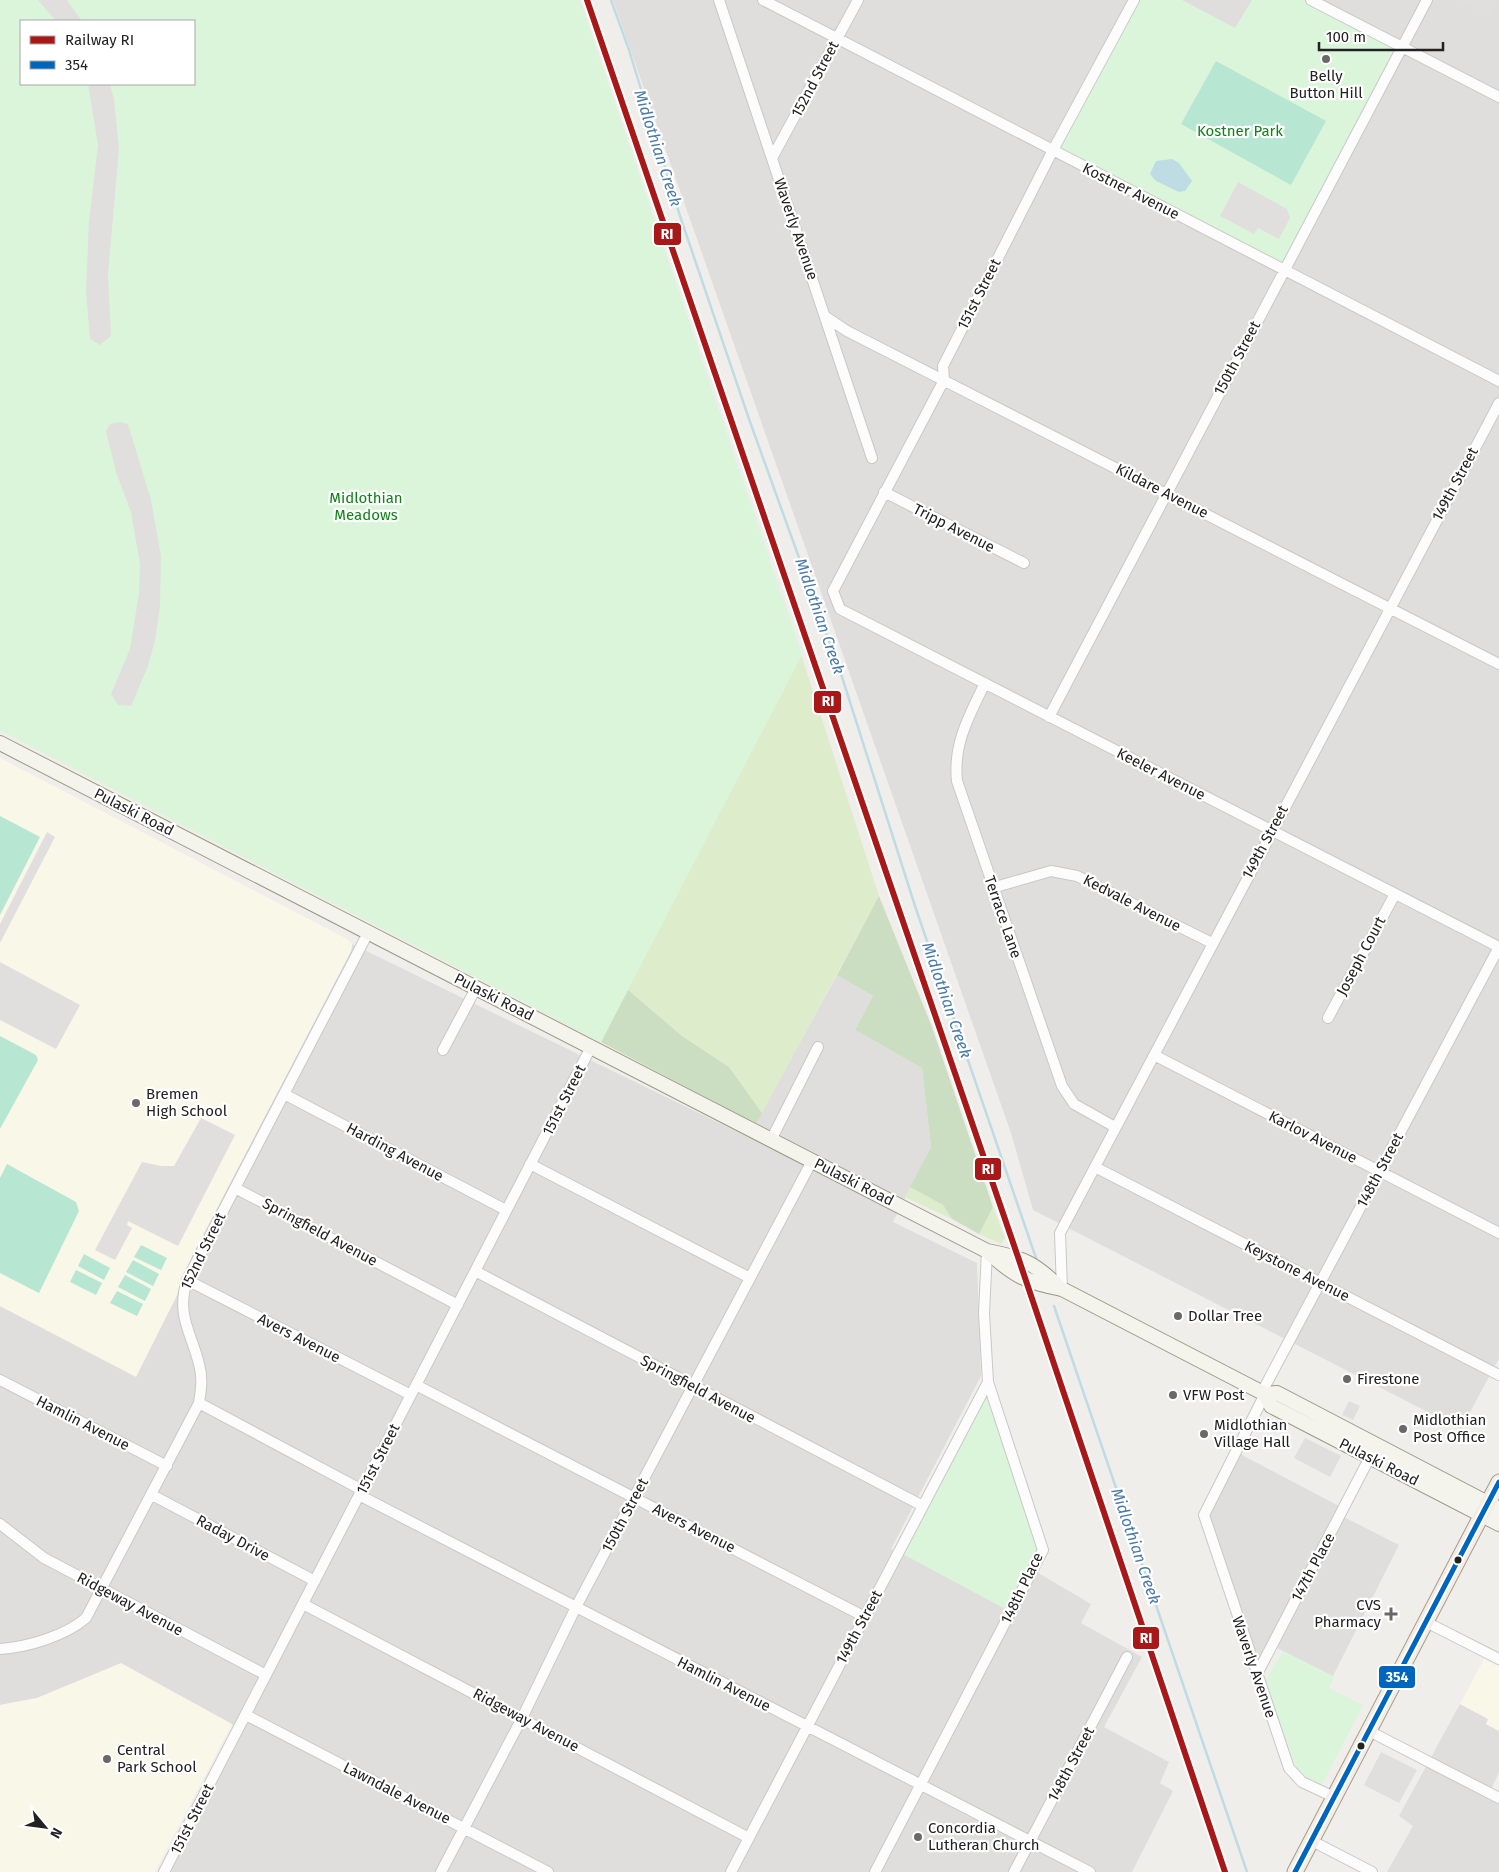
<svg xmlns="http://www.w3.org/2000/svg" width="1499" height="1872" font-family="'Fira Sans',sans-serif">
  <style>
    .residential { fill: #dfdedc }
    .education { fill: #f8f7e8 }
    .grass { fill: #ddeccb }
    .forest { fill: #cbdec1 }
    .park { fill: #daf5da; fill-rule: evenodd }
    .pitch { fill: #b7e6d2 }
    .parking { fill: #e0dfde }
    .water { fill: #bfdbe3 }
    .lines { fill: none; stroke-linecap: round; stroke-linejoin: round }
    .stream { stroke: #bfdbe3; stroke-width: 2.5 }
    .minor-casing { stroke: #c9c8c7; stroke-width: 12 }
    .secondary-casing { stroke: #999a82; stroke-width: 16 }
    .primary-casing { stroke: #a79c86; stroke-width: 17 }
    .minor { stroke: #fdfcfc; stroke-width: 10 }
    .secondary { stroke: #f4f4ed; stroke-width: 14 }
    .primary { stroke: #f3ede7; stroke-width: 15 }
    .bus-1-casing { stroke: #fff; stroke-width: 9 }
    .bus-1 { stroke: #0065bd; stroke-width: 5 }
    .rail-1-casing { stroke: #fff; stroke-width: 10 }
    .rail-1 { stroke: #a81818; stroke-width: 6 }
    .poi-dot { fill: #6a6968; stroke: #fff; stroke-width: 2 }
    .bus-dot { fill: #222; stroke: #fff; stroke-width: 2 }
    .labels { text-anchor: middle; dominant-baseline: central; stroke-width: 4.5; stroke-linejoin: round; paint-order: stroke }
    .poi-label { font-size: 15px; fill: #222; stroke: #fff; text-anchor: start }
    .street-label { font-size: 15px; fill: #222; stroke: #fff }
    .park-label { font-size: 15px; fill: #0c8416; stroke: #fff }
    .water-label { font-size: 16px; font-style: italic; fill: #4a7aab; stroke: #fff }
    .line-badge { stroke: #fff; stroke-width: 2 }
    .badge-label { font-size: 14px; text-anchor: middle; font-weight: bold; fill: #fff }
  </style>
  <rect width="100%" height="100%" fill="#f0eeeb"/>
  <path class="residential" d="M613,0h886v1358l-38,71 -428,-219 -22,-77z
    M352,944l396,193 89,-162 36,21 -18,34 67,38 9,79 -38,75 84,41 4,113 -90,173 8,3 134,18 58,34 -10,19 61,34 -38,70 65,35 -9,21 13,8 -41,81h-964l74,-142 -121,-66 -84,34 -37,7v-399l136,70 41,-81 3,-12 12,-27 159,-305z
    M1240,1454l99,52 -3,7 63,32 -66,131 -66,-33 -7,14h-7l-45,-138z
    M1460,1704l29,15 -3,5 13,7v41l-12,26 12,6v68h-112l26,-46 -14,-10z"/>
  <path class="education" d="M0,758l347,181 5,5 -1,7 -159,305 -12,27 -3,12 -41,82 -136,-71z
    M1484,1659l15,8v64l-13,-7 2,-5 -28,-15z
    M121,1663l111,61 -77,148h-155v-167l37,-7z"/>
  <path class="grass" d="M427,0l356,598 96,298 -117,217 -33,-46 -47,-31 -54,-45 -27,51 -601,-312v-26l194,-620v-63z
    M910,1187l33,18 9,14 -47,-22z
    M993,1207l12,31 -4,6 -22,-10z"/>
  <path class="forest" d="M879,896l53,131 61,180 -14,27 -27,-15 -9,-14 -33,-18 21,-40 -9,-79 -67,-38 18,-34 -36,-21z
    M628,990l54,46 47,31 33,46 -6,11 -155,-82z"/>
  <path class="park" d="M0,0h580l222,655 -201,387 -601,-312zM21,21h173v63h-173z
    M1134,0h48l53,28 17,-28h59l91,47 -118,222 -231,-119z
    M988,1382l55,168 -32,62 -112,-60z
    M1283,1651l51,26 -5,11 34,17 -41,80 -23,-12 -35,-90z"/>
  <path class="pitch" d="M1216,61l110,60 -35,64 -110,-61z
    M0,816l40,21 -40,78z
    M0,1036l36,19 2,5 -38,69z
    M7,1164l69,38 3,9 -40,82 -39,-20v-95z
    M141,1245l26,13 -6,12 -27,-13z
    M84,1254l26,14 -6,12 -26,-14z
    M133,1260l26,14 -6,12 -27,-14z
    M76,1270l26,13 -6,12 -26,-13z
    M125,1275l26,14 -6,12 -27,-14z
    M117,1291l26,13 -6,12 -27,-13z"/>
  <path class="parking" d="M38,0h29l15,21h-26z
    M1458,0h40l-9,17z
    M88,84h22l4,16 5,49 -11,125 3,62 -11,9 -10,-6 -4,-48 3,-70 9,-76z
    M1238,182l49,27 3,9 -11,21 -21,-11 -4,6 -34,-18z
    M120,422l8,2 23,76 10,56 -1,51 -5,33 -7,26 -17,40 -13,-1 -7,-11 19,-45 9,-56 1,-29 -9,-52 -15,-40 -10,-41 4,-7z
    M47,832l8,5 -55,106v-19z
    M0,962l80,43 -24,44 -56,-29z
    M201,1118l34,17 -57,111 -50,-25 -1,4 5,3 -17,32 -20,-10 47,-88 19,4h13z
    M1349,1401l11,5 -7,14 -11,-5z
    M1305,1438l36,18 -11,21 -36,-19z
    M1381,1752l36,18 -18,33 -35,-18z"/>
  <path class="water" d="M1172,159l7,4 13,18 -7,10 -6,1 -23,-11 -6,-7 6,-13z"/>
  <g class="lines">
    <path class="stream" d="M611,0l18,50 51,166 69,203 93,258 73,229 122,355
      M1054,1306l193,566"/>
    <g class="minor-casing">
      <path id="minor" d="M719,0l153,458
        M763,0l736,381
        M1134,0l-81,150 -110,216 1,14 -111,211 7,18 659,338
        M1311,0l188,97
        M772,158l86,-158
        M826,317l21,14 652,333
        M884,492l140,71
        M985,683c-16,33 -32,61 -28,98l105,305 12,18 41,23
        M1049,717l378,-717
        M992,888l59,-17 26,5 135,67
        M1328,1018l67,-124
        M443,1050l33,-62
        M1154,1055l345,178
        M284,1094l222,116
        M771,1140l47,-93
        M530,1164l220,114
        M1095,1167l404,208
        M235,1188l223,117
        M475,1271l448,235
        M187,1280l224,115
        M1062,1289l-2,-56 439,-830
        M0,1380l167,86
        M416,1385l449,232
        M1262,1392l237,-445
        M1265,1394l-61,121 85,253 13,14 32,15
        M199,1403l163,87
        M152,1495l163,86
        M359,1495l731,377
        M0,1524l44,34 222,117
        M303,1604l446,234
        M1426,1622l73,37
        M0,1649c28,-2 65,-13 86,-31l113,-215c2,-13 4,-25 0,-39 -8,-32 -23,-49 -12,-84l181,-347
        M1256,1676l114,-219
        M246,1715l302,157
        M1369,1731l130,67
        M1312,1841l60,31
        M164,1872l427,-825
        M441,1872l81,-154 54,-111 236,-446
        M731,1872l257,-490
        M875,1872l168,-322 -55,-168 -4,-69 3,-62
        M1014,1872l113,-215"/>
    </g>
    <g class="secondary-casing">
      <path id="secondary" d="M0,743l987,508c27,25 39,31 75,38l203,105 12,-1 222,116
        M987,1251c37,7 48,12 74,38
        M1265,1394l6,12 228,118"/>
    </g>
    <g class="primary-casing">
      <path id="primary" d="M1295,1872l204,-390"/>
    </g>
    <use href="#minor" class="minor"/>
    <use href="#secondary" class="secondary"/>
    <use href="#primary" class="primary"/>
    <g class="bus-1-casing">
      <path id="bus-1" d="M1295,1872l204,-390"/>
    </g>
    <use href="#bus-1" class="bus-1"/>
    <g class="rail-1-casing">
      <path id="rail-1" d="M587,0l431,1257 207,615"/>
    </g>
    <use href="#rail-1" class="rail-1"/>
  </g>
  <g class="poi-dot">
    <circle cx="1326" cy="59" r="5"/>
    <circle cx="136" cy="1103" r="5"/>
    <circle cx="1178" cy="1316" r="5"/>
    <circle cx="1347" cy="1379" r="5"/>
    <circle cx="1173" cy="1395" r="5"/>
    <circle cx="1403" cy="1429" r="5"/>
    <circle cx="1204" cy="1434" r="5"/>
    <path d="M1388.5 1606.5h5v5h5v5h-5v5h-5v-5h-5v-5h5z"/>
    <circle cx="107" cy="1759" r="5"/>
    <circle cx="918" cy="1837" r="5"/>
  </g>
  <g class="bus-dot">
    <circle cx="1458" cy="1560" r="4.5"/>
    <circle cx="1361" cy="1746" r="4.5"/>
  </g>
  <g class="labels">
    <g class="poi-label">
      <text x="1326" y="76" text-anchor="middle">Belly<tspan x="1326" dy="17">Button Hill</tspan></text>
      <text x="146" y="1094">Bremen<tspan x="146" dy="17">High School</tspan></text>
      <text x="1188" y="1316">Dollar Tree</text>
      <text x="1357" y="1379">Firestone</text>
      <text x="1183" y="1395">VFW Post</text>
      <text x="1413" y="1420">Midlothian<tspan x="1413" dy="17">Post Office</tspan></text>
      <text x="1214" y="1425">Midlothian<tspan x="1214" dy="17">Village Hall</tspan></text>
      <text x="1381" y="1605" text-anchor="end">CVS<tspan x="1381" dy="17">Pharmacy</tspan></text>
      <text x="117" y="1750">Central<tspan x="117" dy="17">Park School</tspan></text>
      <text x="928" y="1828">Concordia<tspan x="928" dy="17">Lutheran Church</tspan></text>
    </g>
    <g class="street-label">
      <text transform="translate(815 79) rotate(-62)">152nd Street</text>
      <text transform="translate(1131 191) rotate(27)">Kostner Avenue</text>
      <text transform="translate(796 229) rotate(71)">Waverly Avenue</text>
      <text transform="translate(979 294) rotate(-63)">151st Street</text>
      <text transform="translate(1237 358) rotate(-62)">150th Street</text>
      <text transform="translate(1455 484) rotate(-62)">149th Street</text>
      <text transform="translate(1162 491) rotate(27)">Kildare Avenue</text>
      <text transform="translate(954 528) rotate(27)">Tripp Avenue</text>
      <text transform="translate(1161 774) rotate(27)">Keeler Avenue</text>
      <text transform="translate(134 812) rotate(27)">Pulaski Road</text>
      <text transform="translate(1265 842) rotate(-62)">149th Street</text>
      <text transform="translate(1132 903) rotate(27)">Kedvale Avenue</text>
      <text transform="translate(1003 917) rotate(71)">Terrace Lane</text>
      <text transform="translate(1361 956) rotate(-62)">Joseph Court</text>
      <text transform="translate(494 997) rotate(27)">Pulaski Road</text>
      <text transform="translate(564 1100) rotate(-63)">151st Street</text>
      <text transform="translate(1313 1137) rotate(27)">Karlov Avenue</text>
      <text transform="translate(395 1152) rotate(28)">Harding Avenue</text>
      <text transform="translate(1380 1170) rotate(-62)">148th Street</text>
      <text transform="translate(854 1182) rotate(27)">Pulaski Road</text>
      <text transform="translate(320 1232) rotate(28)">Springfield Avenue</text>
      <text transform="translate(203 1251) rotate(-64)">152nd Street</text>
      <text transform="translate(1297 1271) rotate(27)">Keystone Avenue</text>
      <text transform="translate(299 1338) rotate(27)">Avers Avenue</text>
      <text transform="translate(698 1389) rotate(28)">Springfield Avenue</text>
      <text transform="translate(83 1423) rotate(27)">Hamlin Avenue</text>
      <text transform="translate(378 1459) rotate(-63)">151st Street</text>
      <text transform="translate(1379 1462) rotate(27)">Pulaski Road</text>
      <text transform="translate(625 1515) rotate(-62)">150th Street</text>
      <text transform="translate(694 1528) rotate(27)">Avers Avenue</text>
      <text transform="translate(233 1538) rotate(28)">Raday Drive</text>
      <text transform="translate(1313 1567) rotate(-62)">147th Place</text>
      <text transform="translate(1022 1588) rotate(-64)">148th Place</text>
      <text transform="translate(130 1604) rotate(28)">Ridgeway Avenue</text>
      <text transform="translate(859 1627) rotate(-62)">149th Street</text>
      <text transform="translate(1254 1667) rotate(71)">Waverly Avenue</text>
      <text transform="translate(724 1684) rotate(27)">Hamlin Avenue</text>
      <text transform="translate(526 1720) rotate(28)">Ridgeway Avenue</text>
      <text transform="translate(1071 1764) rotate(-62)">148th Street</text>
      <text transform="translate(397 1793) rotate(27)">Lawndale Avenue</text>
      <text transform="translate(192 1819) rotate(-63)">151st Street</text>
    </g>
    <g class="park-label">
      <text x="1240" y="131">Kostner Park</text>
      <text x="366" y="498">Midlothian<tspan x="366" dy="17">Meadows</tspan></text>
    </g>
    <g class="water-label">
      <text transform="translate(658 148) rotate(72)">Midlothian Creek</text>
      <text transform="translate(820 616) rotate(71)">Midlothian Creek</text>
      <text transform="translate(947 1000) rotate(71)">Midlothian Creek</text>
      <text transform="translate(1136 1546) rotate(71)">Midlothian Creek</text>
    </g>
  </g>
  <g class="line-badge">
    <rect x="653" y="222" width="29" height="24" rx="5" fill="#a81818"/>
    <rect x="813" y="690" width="29" height="24" rx="5" fill="#a81818"/>
    <rect x="974" y="1157" width="28" height="24" rx="5" fill="#a81818"/>
    <rect x="1132" y="1626" width="28" height="24" rx="5" fill="#a81818"/>
    <rect x="1378" y="1665" width="38" height="24" rx="5" fill="#0065bd"/>
  </g>
  <g class="badge-label">
    <text x="667" y="239">RI</text>
    <text x="828" y="706">RI</text>
    <text x="988" y="1174">RI</text>
    <text x="1146" y="1643">RI</text>
    <text x="1397" y="1682">354</text>
  </g>
  <rect x="20" y="20" width="175" height="65" fill="#ffffff" stroke="#a7a7a7"/>
  <rect x="30" y="36" width="25" height="8" fill="#a81818" stroke="#a7a7a7"/>
  <text x="65" y="45" font-size="15" fill="#222222">Railway RI</text>
  <rect x="30" y="61" width="25" height="8" fill="#0065bd" stroke="#a7a7a7"/>
  <text x="65" y="70" font-size="15" fill="#222222">354</text>
  <g transform="translate(45 1827) rotate(119)" stroke="#ffffff" stroke-width="4" paint-order="stroke">
  <path d="M0-4L9 19L0 12L-9 19Z" fill="#222222"/>
  <text y="-8" font-size="14" font-weight="bold" text-anchor="middle" fill="#222222">N</text>
  </g>
  <path d="M1319 42v8h124v-8" fill="none" stroke="#222222" stroke-width="2.5"/>
  <text x="1326" y="42" font-size="15" fill="#222222" stroke="#ffffff" stroke-width="4" paint-order="stroke">100 m</text>
</svg>
